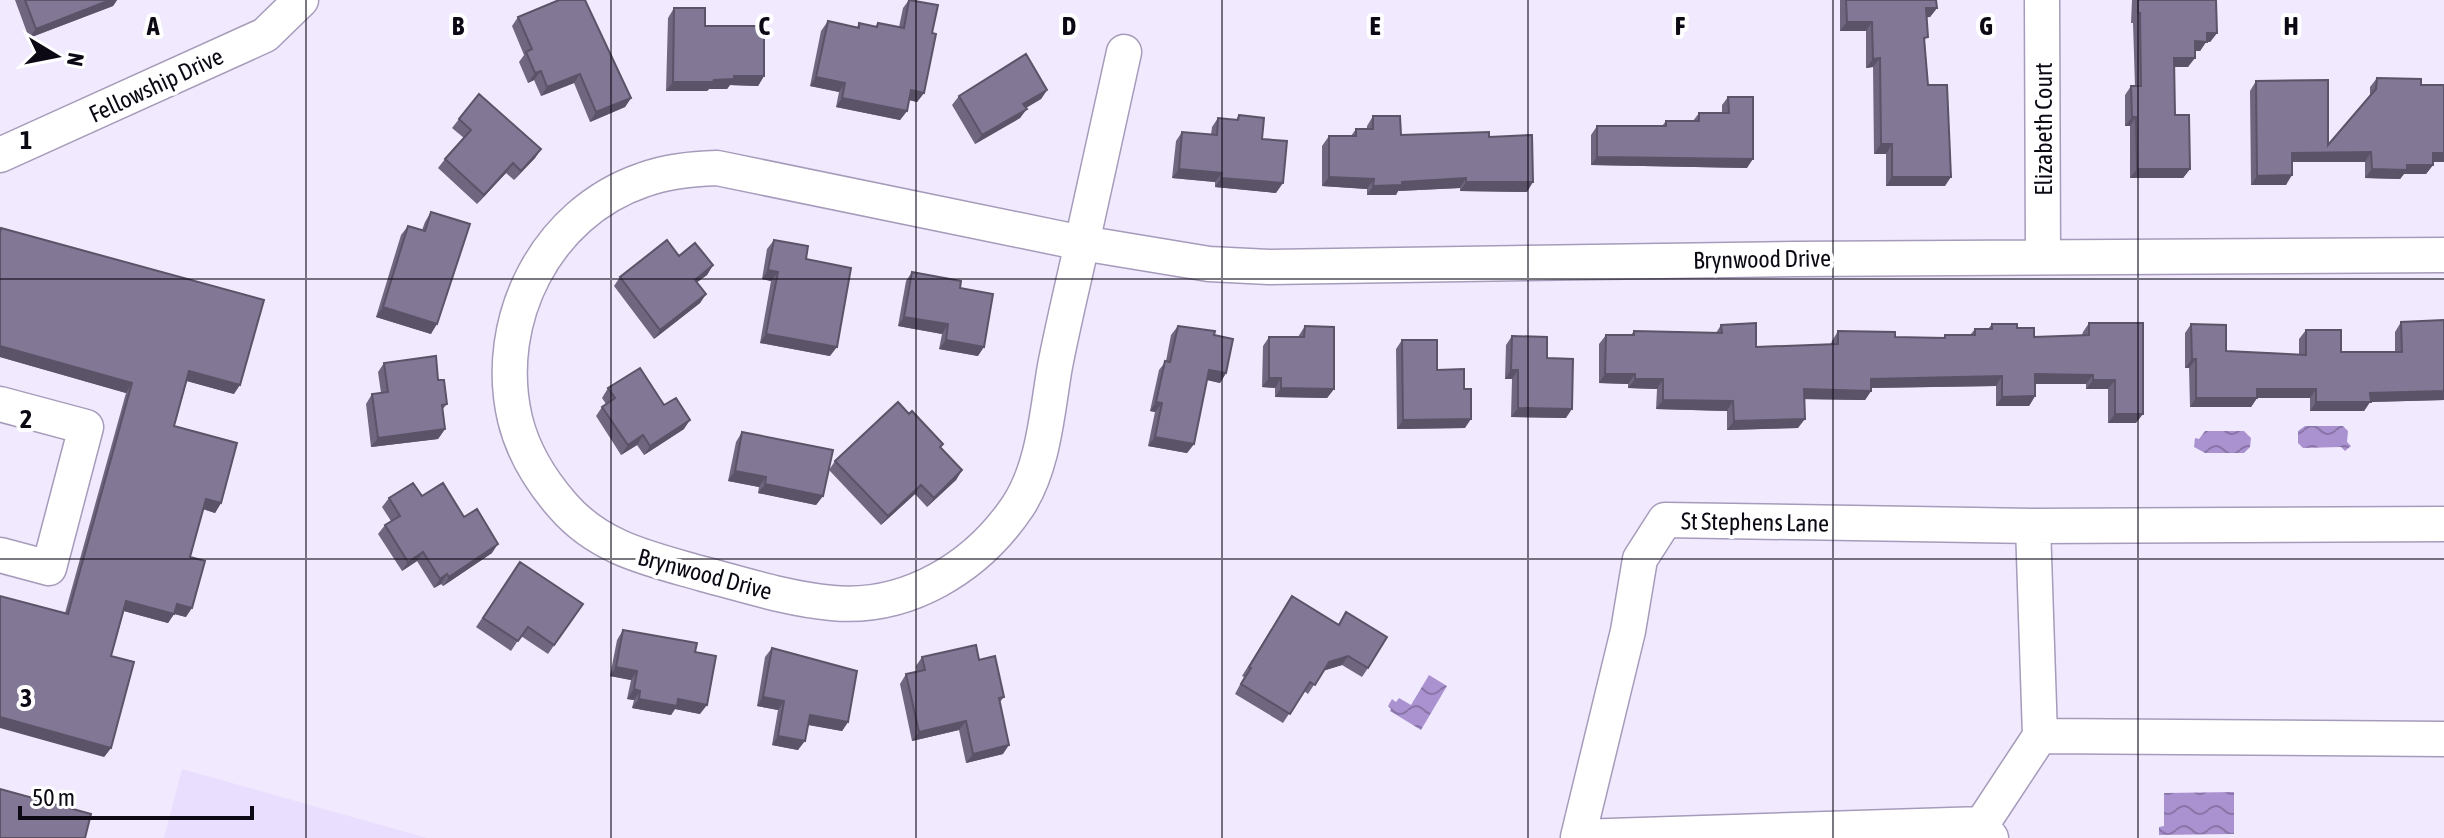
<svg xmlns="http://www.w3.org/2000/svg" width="2444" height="838" font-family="'Asap Condensed',sans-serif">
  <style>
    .built { fill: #eadefe }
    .water { fill: url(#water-waves) }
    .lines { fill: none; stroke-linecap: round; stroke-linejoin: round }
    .street-casing { stroke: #a69bba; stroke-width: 37 }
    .street { stroke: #fff; stroke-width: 34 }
    .wall { fill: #706680 }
    .shaded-wall { fill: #5b5368 }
    .building { fill: #827795; stroke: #5b5368; stroke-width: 2 }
    .grid { fill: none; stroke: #0d0914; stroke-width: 2; stroke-opacity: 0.55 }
    .labels { text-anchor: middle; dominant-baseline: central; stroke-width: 8; stroke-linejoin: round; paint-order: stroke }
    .street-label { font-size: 24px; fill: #0d0914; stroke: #fff }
    .grid-label { font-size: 26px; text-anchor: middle; font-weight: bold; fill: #0d0914; stroke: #fff; stroke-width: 8; stroke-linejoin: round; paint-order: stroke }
  </style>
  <defs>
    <pattern id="water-waves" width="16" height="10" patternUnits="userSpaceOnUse" patternTransform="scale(2)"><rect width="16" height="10" fill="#aa92d0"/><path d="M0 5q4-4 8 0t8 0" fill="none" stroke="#8975a8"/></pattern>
  </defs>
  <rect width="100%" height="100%" fill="#f1eafe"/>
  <path class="built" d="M182,769l245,69h-263z"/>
  <path class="water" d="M2305,426h38l5,5 -1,11 4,4 -6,5 -4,-4 -38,1 -5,-5v-12z
    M2205,431h39l7,7 -1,9 -6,6h-39l-11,-6 1,-9 4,1z
    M1429,675l18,11 -26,44 -31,-19 1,-2 -3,-3 4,-7 4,3 3,-4 12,7z
    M2234,792v42l-75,1v-8l5,-1v-33z"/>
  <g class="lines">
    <g class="street-casing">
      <path id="street" d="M2042,0l1,257
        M1124,52l-42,191 127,21 60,3 526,-8 649,-4
        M0,155l265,-120 36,-35
        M717,168l365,75c-9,41 -19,82 -27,123 -8,46 -11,100 -37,140 -41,61 -110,104 -186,97 -44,-4 -87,-18 -129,-29 -52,-15 -103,-25 -140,-68 -22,-25 -40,-54 -48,-87 -23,-99 31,-206 128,-239 24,-9 49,-11 74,-12z
        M0,404l86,23 -37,141 -49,-13
        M2033,526l7,210 404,3
        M1982,824l58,-88
        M1991,838l-9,-14 -404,13 50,-206 12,-72 25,-39 368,6 411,-2"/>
    </g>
    <use href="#street" class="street"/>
  </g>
  <path class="wall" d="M15,0h102l-4,6 -84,32z
    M909,0l23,33 -8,60 -7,9 -8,-2 -2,11 -7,9 -64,-13 3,-15 -29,-6 11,-55 7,-10 29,6 2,-4 16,4 3,-4 21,4 4,-19z
    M1840,0h96l1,8 -7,9h-3l-2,25 3,43 17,101h-59v-32h-12l-1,-87 -7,1v-37h-26z
    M2132,0h84l1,33 -7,9h-4l-6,9h-5l-7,16h-14l1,48 15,54 -7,9h-53v-52h-5v-31l6,-9h4l-2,-63h-2z
    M674,8l31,18 59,50 -6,10 -28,-1 -3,4h-18l-2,2h-41l2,-73z
    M518,17l113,81 -6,9 -35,15 -16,-39 -33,13 -7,-16 -6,3 -9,-21 5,-7 -12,-29z
    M2377,78l44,7h23v77h-11v3l-7,9h-22l-4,5 -35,-1v-16h-73l-6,23h-35l-1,-94 6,-10 72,64 42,-48v-10z
    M1047,90l-6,9 -15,9 -6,10 -45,26 -23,-39 7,-9z
    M1728,97l19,71 -156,-3v-30l6,-9h65l4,-5h27l6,-8h23v-8z
    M1239,115l23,24 14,54 -61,-6v-5l-43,-4 4,-37 6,-9 29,3 1,-8 6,-9 18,2z
    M1373,116l28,19 88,2 38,55 -67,-1v-3l-62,3 -2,4h-29v-6l-45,-3v-40l7,-10h22l5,-7h11v-3z
    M459,119l82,30 -6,9 -21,22 -8,-7 -29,31 -39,-36 7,-9 19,-21 -12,-10z
    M431,212v122l-55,-17 25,-82 7,-9 14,4 3,-8z
    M1,228l233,166 -47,-13 -13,45 47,77 -6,10 -12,-4 -13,48 -4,60 -12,-3 -6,9 -44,-12 -13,45v92l-7,9 -39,-144 61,-220 -126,-36v-127z
    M774,240l56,116 -70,-13 11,-62 -9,-2 5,-30z
    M679,256l34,9 -6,10 -10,7 9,12 -6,9 -46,36 -40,-53 6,-9z
    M912,272l48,16 18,68 -39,-7 3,-15 -44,-8 8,-45z
    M2444,320v80l-74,2 -6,9h-54v-13h-53l-6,9h-61l-1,-39h-4v-35l6,-9 35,27 73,3v-15l7,-9 35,22h54v-20l6,-10z
    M2089,323l47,100h-28v-34h-22v-5h-51v12l-6,10h-33v-20l-125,2v3l-6,9 -61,-1 -6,29 -71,2v-19l-71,-2 1,-20 -29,-1v-4l-29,-1v-39l7,-9h25l3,-4 82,2 5,-8 35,22 75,-3 1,-3 6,-10 57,6 48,1 2,-3h25l5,-6h13l4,-5 25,4 17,9 48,-2 1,-3z
    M1178,326l36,9 12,38 -6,10 -13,-3 -13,64 -7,9 -39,-7 7,-34 -5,-1 9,-41 7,-9 5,-26z
    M1305,326l29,63 -7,9 -52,-1v-9l-13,-1 1,-41 6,-9h29z
    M1512,336l35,22 19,60 -55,-1 1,-38h-7l1,-34z
    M1402,340l35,30 27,19 1,39 -68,1 -1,-80z
    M384,363l54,17 9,24 -5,6 3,19 -7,10 -67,8 -5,-43 6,-10 9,-1 -3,-21z
    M608,388l56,17 20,24 -40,26 -7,-10 -16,10 -25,-39 6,-9 4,-3 -4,-6z
    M742,432l81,64 -7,9 -58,-12 1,-6 -31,-6 8,-39z
    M941,448l21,22 -6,10 -29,27 -12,-13 -34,31 -52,-55 6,-9z
    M422,496l42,21 28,36 -49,33 -2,-2 -7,4 -17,-27 -15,10 -24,-37 7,-9 6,-4 -9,-14 7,-9z
    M520,562l63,42 -35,50 -27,-18 -10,15 -35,-24z
    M1292,596l46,29 8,-13 22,56 -6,9 -20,-12 -19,6 -15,23 -4,-3 -21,32 -48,-29 9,-17 -2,-1z
    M623,630l72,22 5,62 -25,-5 -4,6 -39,-7 2,-8 -7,-1 4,-19 -21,-4 7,-36z
    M772,648l76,74 -6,9 -34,-6 -10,25 -26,-5 6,-35 -21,-4 8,-49z
    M922,657l57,3 25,37 -4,5 3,52 -37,9 -7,-33 -47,11 -12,-57 6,-10 11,-2 -1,-6z"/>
  <path class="shaded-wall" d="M110,0h7l-4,6 -84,32 7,-9z
    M1926,8h11l-7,9 -10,1z
    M1847,22h25l-6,9h-26z
    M2207,33h10l-7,9h-4l-6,9h-11l6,-10z
    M1880,58l-7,9 -7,1 7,-9z
    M2174,58h21l-7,9h-21z
    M541,71l-7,9 -6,3 7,-10z
    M580,74l-6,9 -33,13 6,-9z
    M734,76h30l-6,10 -28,-1 -3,4h-18l-2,2h-41l7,-9 41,-2z
    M816,77l29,6 -6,9 -29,-6z
    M911,90l13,3 -7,9 -12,-3z
    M1047,90l-6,9 -24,14 6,-9z
    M631,98l-6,9 -35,15 6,-10z
    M842,98l65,13 -7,9 -64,-13z
    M1027,109l-7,9 -45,26 7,-9z
    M2132,117h4l-6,9h-5z
    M1881,144h11l-6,10h-12z
    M541,149l-6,9 -21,22 7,-9z
    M2371,152l-6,10h-80l7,-9z
    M2433,153h11v9h-18z
    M1597,157l156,2 -6,9 -156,-3z
    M513,163l-7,10 -29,31 7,-9z
    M2407,165h26l-7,9h-22l-4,5 -35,-1 7,-9z
    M1179,169l43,4 -7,9 -43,-4z
    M2137,169h53l-7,9h-53z
    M2292,175l-6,10h-35l6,-9z
    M1329,177l45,2 -7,10 -45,-3z
    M1892,177h59l-6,9h-59z
    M1221,178l62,5 -7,10 -61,-6z
    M1466,178l-6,10 -62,3 -2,4h-29l6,-9 29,-4z
    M1466,182h67l-6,10 -67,-1z
    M713,265l-6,10 -19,14 7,-9z
    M768,270l10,2 -7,9 -9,-2z
    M706,294l-6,9 -46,36 6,-9z
    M383,307l54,17 -6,10 -55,-17z
    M904,317l44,7 -6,10 -44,-8z
    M766,334l71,13 -7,9 -70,-13z
    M946,340l38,7 -6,9 -39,-7z
    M0,346l132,37 -6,10 -126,-36z
    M2192,359h4l-7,9h-4z
    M1209,370l17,3 -6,10 -17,-4z
    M1511,370h7l-6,9h-7z
    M189,371l51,14 -6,9 -51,-14z
    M1605,374h30l-7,10 -29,-1z
    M2035,374l58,1 -7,9h-58z
    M2002,376l-6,10 -131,2 6,-9z
    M1269,378h12l-6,10 -13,-1z
    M1635,379h28l-6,10 -29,-1z
    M2093,380h22l-7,9h-22z
    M1281,388l53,1 -7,9 -52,-1z
    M1804,389l67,2 -6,9 -67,-1z
    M2257,389h59l-6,9h-53l-6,9h-61l6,-9z
    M2444,391v9l-74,2 -6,9h-54l6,-9 54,-9z
    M2035,396l-6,10h-33l6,-9z
    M1663,400l70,1 -6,10 -71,-2z
    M1156,402l6,1 -7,9 -5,-1z
    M1518,408l54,1 -6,9 -55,-1z
    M2115,414h28l-7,9h-28z
    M1471,419l-6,9 -68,1 6,-9z
    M1805,419l-7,9 -71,2 7,-9z
    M690,420l-6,9 -40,26 6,-9z
    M445,429l-7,10 -67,8 7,-9z
    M643,435l-6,10 -16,10 7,-10z
    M1155,437l39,7 -7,9 -39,-7z
    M962,470l-6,10 -29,27 7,-9z
    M735,471l31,6 -7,10 -31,-6z
    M765,484l58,12 -7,9 -58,-12z
    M921,485l-6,9 -34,31 7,-9z
    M206,499l15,4 -6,10 -15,-5z
    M498,544l-6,9 -49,33 6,-9z
    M423,552l-6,9 -15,10 6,-9z
    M447,574l-6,10 -7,4 6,-9z
    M126,601l48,13 -6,9 -48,-13z
    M177,604l15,4 -6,9 -15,-4z
    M1348,656l-6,9 -20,6 7,-9z
    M616,667l21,4 -6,9 -21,-4z
    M634,689l6,2 -6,9 -7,-1z
    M763,697l21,4 -6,9 -21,-4z
    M639,699h39l29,6 -7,9 -25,-5 -4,6 -39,-7z
    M810,715l38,7 -6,9 -38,-7z
    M0,717l111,31 -7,9 -104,-29z
    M966,721l-7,9 -47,11 7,-9z
    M778,736l27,5 -7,9 -26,-5z
    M1009,745l-6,9 -37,9 7,-9z"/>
  <path class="building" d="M25,0h85l-74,29z
    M559,0h26l46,98 -35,14 -16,-38 -33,13 -6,-16 -6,2 -9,-21 6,-3 -14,-32z
    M909,0l29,5 -6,28 4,1 -12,59 -13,-3 -4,21 -65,-13 3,-15 -29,-6 12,-56 31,7v-5l18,4 1,-4 26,5z
    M1846,0h90l1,8h-11l2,29 -4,1 4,47h19l4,92h-59v-33h-11l-1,-86 -7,1 -1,-37h-25z
    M2138,0h78l1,33h-10v9l-12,-1v17h-21l1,57h14l1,54h-53l-1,-52h-4l-1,-31h10l-1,-73h-2z
    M674,8h31v18h59v50h-30v3l-20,1 -1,2h-40z
    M1026,54l21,36 -24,14 4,5 -45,26 -23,-39z
    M2377,78l44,1v6h23v68h-11v12h-26v5l-35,-1 -1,-17 -79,1v22l-35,1 -1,-95 72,-1v65l48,-56z
    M479,94l62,55 -20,22 -8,-8 -29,32 -39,-36 26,-29 -12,-11z
    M1728,97h25v62l-156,-2v-31h69v-5h33v-8h30z
    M1239,115l25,3 -2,21 25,2 -4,42 -62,-5 1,-5 -43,-4 3,-37 35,3 1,-17 20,2z
    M1373,116h27l1,19 88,-3v5l43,-2 1,47h-67v-4l-64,4v3l-29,1 1,-7 -45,-2v-41h27v-7h17z
    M431,212l39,12 -33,100 -54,-17 25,-81 17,5z
    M1,228l263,72 -24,85 -51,-14 -15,55 63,17 -16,60 -15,-4 -16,58 15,4 -13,47 -15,-4 -3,10 -48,-13 -15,55 23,6 -23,86 -111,-31v-121l68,18 64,-231 -132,-37v-113z
    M667,240l12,16 16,-13 18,22 -18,15 11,14 -46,36 -40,-53z
    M774,240l34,6 -2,13 45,9 -14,79 -71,-13 12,-62 -10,-2z
    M912,272l49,9 -1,7 33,6 -9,53 -38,-7 2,-16 -44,-7z
    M2444,320v71l-74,2 1,9h-55v-13h-59v9h-61v-39h-4l-1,-35 35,1v26l80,4v-25h35v22h61l-1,-30z
    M1756,323v24l82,-3v-13l57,1v5l50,1v-3h30v-6h17v-5h25v4h17v9l55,-2v-12h54v91h-28v-34h-22v-5l-58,-1v22l-33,1v-21l-131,3v12l-67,-2 1,30 -71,2 -1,-20 -70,-1v-21h-28v-5h-30l1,-39h28v-4l88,2 -1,-8z
    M1178,326l37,5 -1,4 19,4 -7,34 -17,-3 -15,74 -39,-7 7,-34 -6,-1 9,-41 5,1z
    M1305,326l29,1v62l-53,-1v-10h-12v-41h35z
    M1512,336l35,1v21l26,1 -1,50 -54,-1v-38h-7z
    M1402,340h35v30l27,-1v20h7v30l-68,1z
    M436,356l2,24h6l3,24 -5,1 3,24 -67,9 -6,-44 16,-2 -4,-29z
    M640,368l24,37 12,-7 14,22 -40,26 -7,-11 -15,10 -26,-38 13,-9 -7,-10z
    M898,402l11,12 3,-3 31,33 -3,3 22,23 -28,28 -13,-13 -33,31 -53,-55z
    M742,432l91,18 -10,46 -58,-12 1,-7 -31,-6z
    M413,483l9,13 21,-13 21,34 13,-8 21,35 -49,33 -2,-3 -7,5 -17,-27 -15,10 -23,-37 15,-9 -11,-18z
    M520,562l63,42 -29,41 -26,-18 -10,14 -35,-23z
    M1292,596l47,29 7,-13 41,25 -19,31 -20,-12 -19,6 -14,23 -5,-3 -20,32 -49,-30 10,-16 -2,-1z
    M623,630l74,13 -2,9 21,4 -9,49 -29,-6 -1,7 -38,-7 1,-8 -6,-2 3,-18 -21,-4z
    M976,645l3,15 16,-4 9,41 -5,1 10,47 -36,9 -7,-33 -47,11 -13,-58 19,-4 -3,-13z
    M772,648l85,23 -9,51 -38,-7 -5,26 -27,-5 6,-35 -21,-4z
    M0,789l91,25 -6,24h-85z"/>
  <path class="grid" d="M306,0v838M611,0v838M916,0v838M1222,0v838M1528,0v838M1833,0v838M2138,0v838M0,279h2444M0,559h2444"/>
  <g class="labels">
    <g class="street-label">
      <text transform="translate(156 85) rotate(-25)">Fellowship Drive</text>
      <text transform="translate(2043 129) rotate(-90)">Elizabeth Court</text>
      <text transform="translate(1762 259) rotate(-1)">Brynwood Drive</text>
      <text transform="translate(1755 522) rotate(1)">St Stephens Lane</text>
      <text transform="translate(705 574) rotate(15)">Brynwood Drive</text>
    </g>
  </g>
  <g class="grid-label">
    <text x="153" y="35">A</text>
    <text x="458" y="35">B</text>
    <text x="764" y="35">C</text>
    <text x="1069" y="35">D</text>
    <text x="1375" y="35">E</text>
    <text x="1680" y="35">F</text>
    <text x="1986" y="35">G</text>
    <text x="2291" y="35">H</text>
    <text x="26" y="149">1</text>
    <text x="26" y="428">2</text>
    <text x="26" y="707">3</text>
  </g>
  <g transform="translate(56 56) rotate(100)" stroke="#ffffff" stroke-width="6" paint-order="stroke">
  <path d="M0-6L14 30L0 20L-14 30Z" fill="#0d0914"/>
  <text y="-12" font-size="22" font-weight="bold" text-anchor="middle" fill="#0d0914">N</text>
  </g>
  <path d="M20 806v12h232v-12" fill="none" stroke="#0d0914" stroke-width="4"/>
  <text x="32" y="806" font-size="24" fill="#0d0914" stroke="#ffffff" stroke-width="6" paint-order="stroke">50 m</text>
</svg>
